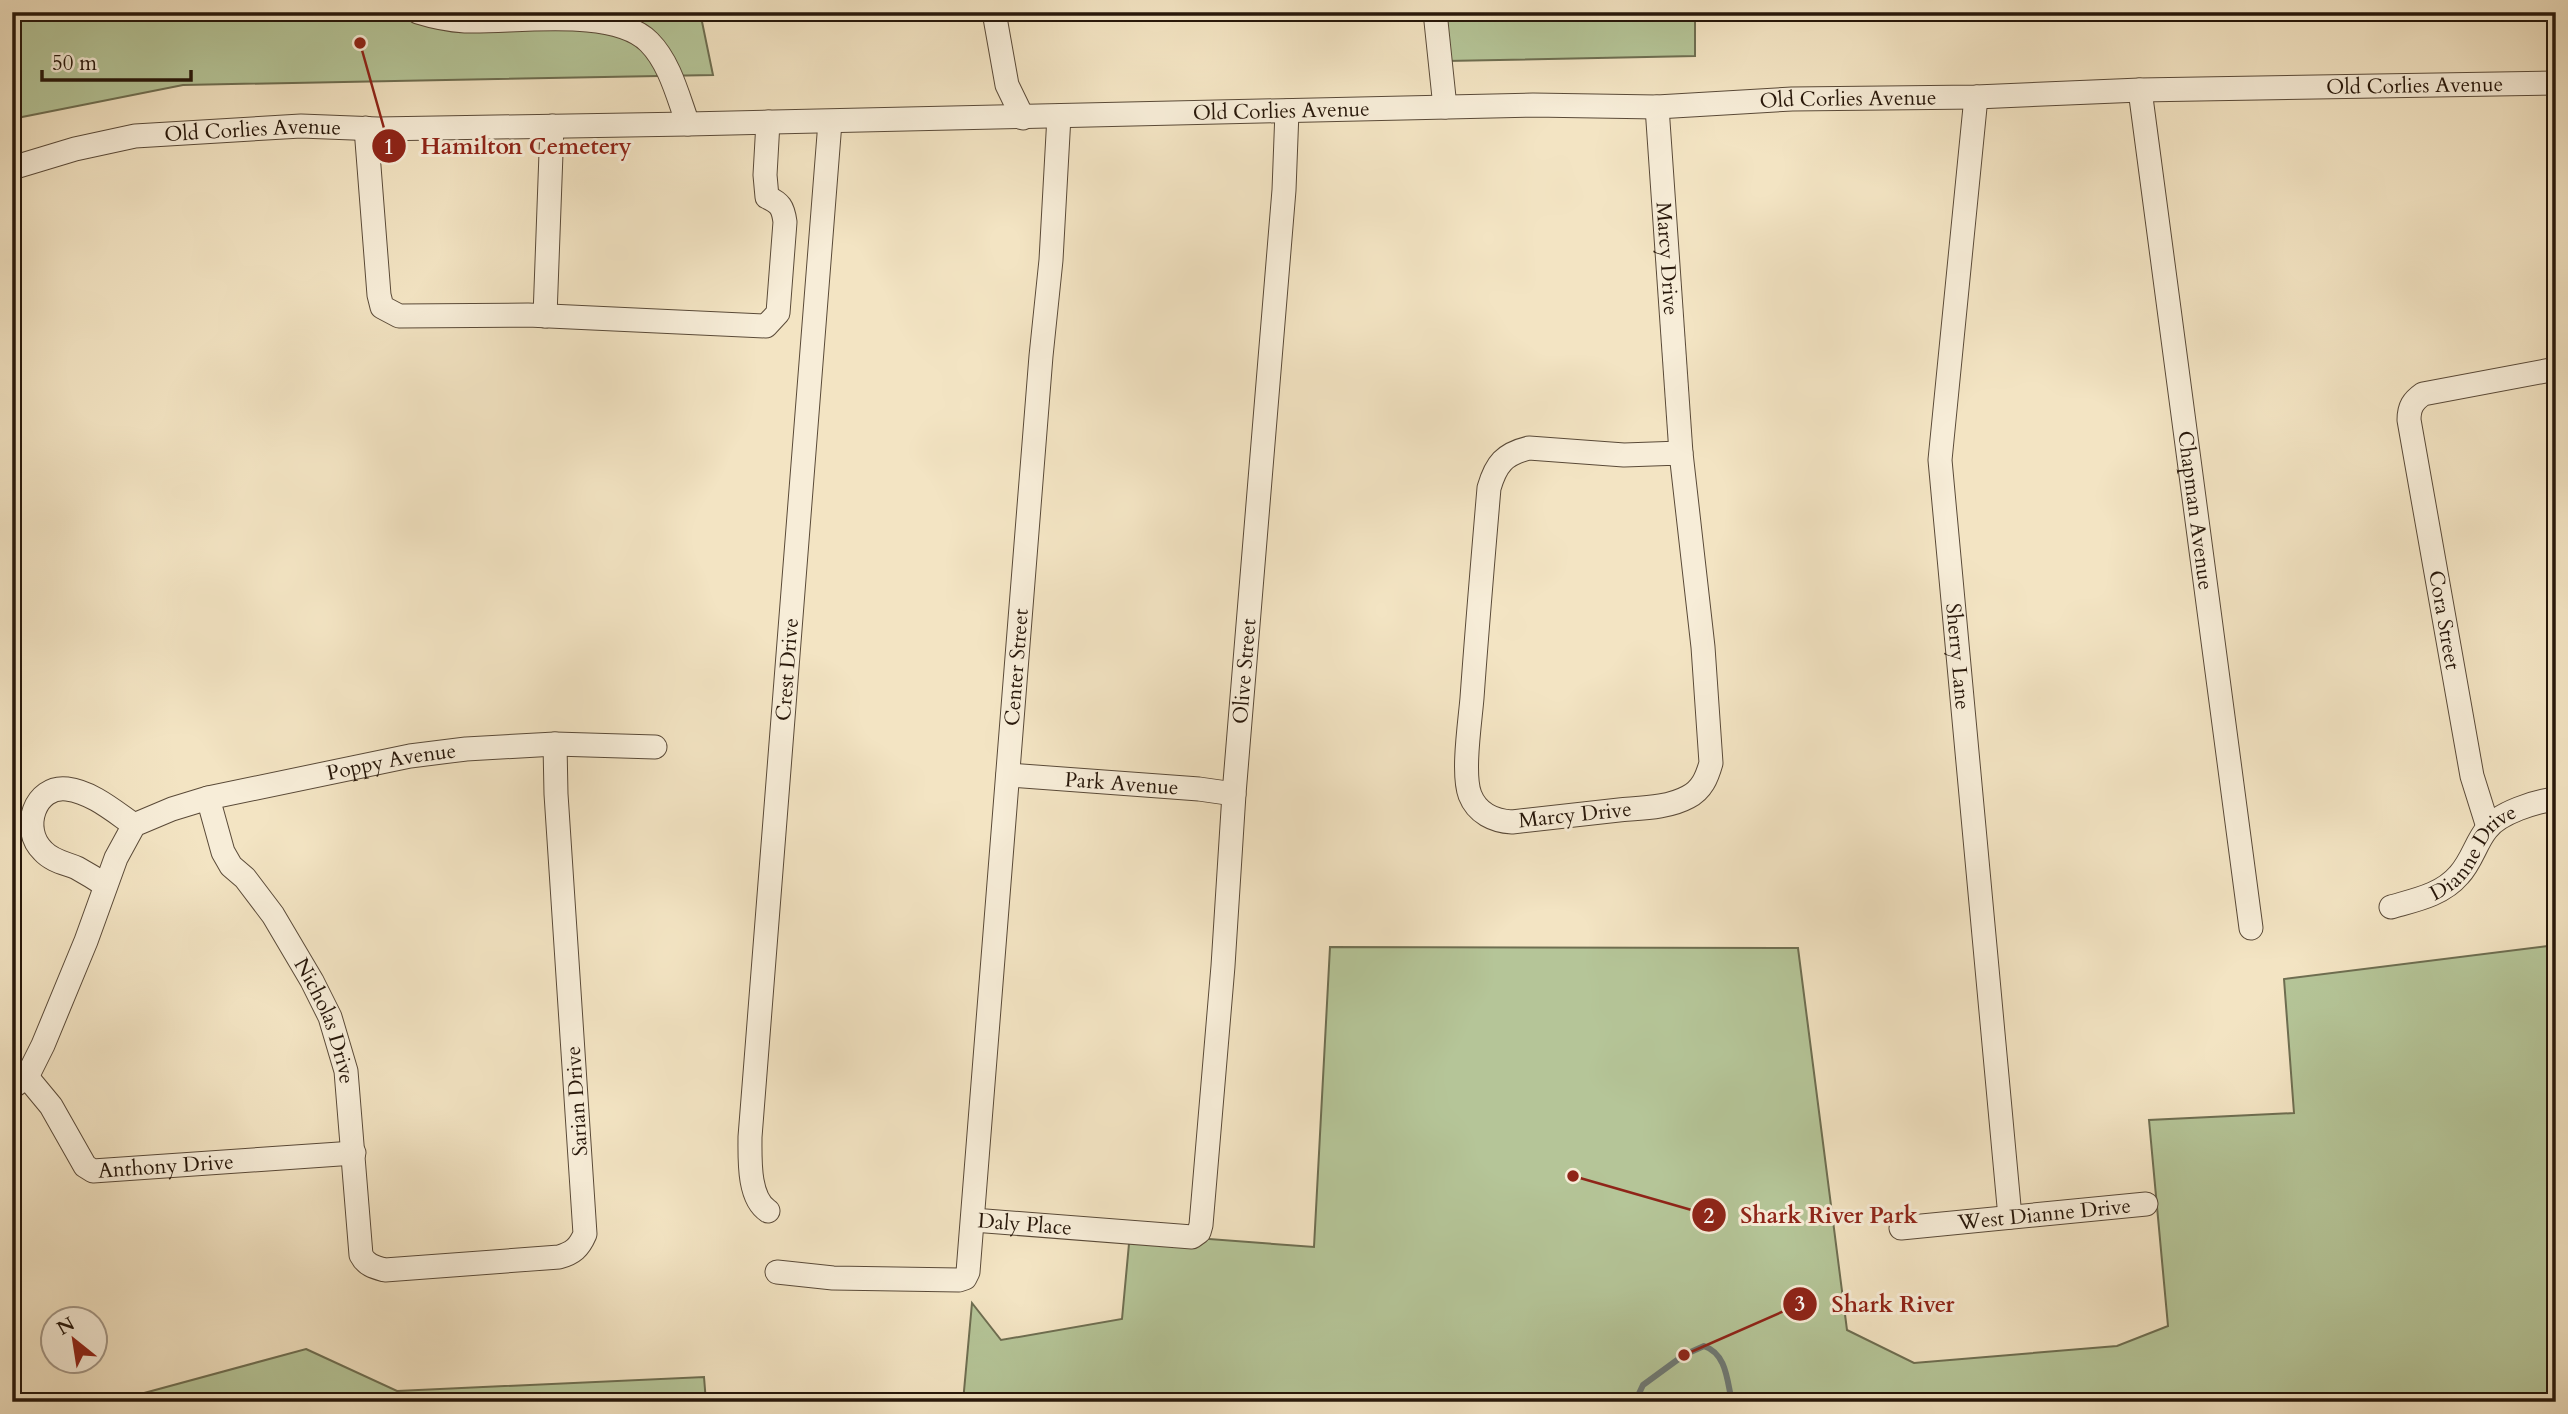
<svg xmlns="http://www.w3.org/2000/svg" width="2568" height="1414" font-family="Cardo,serif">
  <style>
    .green { fill: #b5c598; stroke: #6e6e51; stroke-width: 2 }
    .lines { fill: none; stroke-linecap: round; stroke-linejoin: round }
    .stream { stroke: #6f7a75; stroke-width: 6 }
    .minor-casing { stroke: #5a4a38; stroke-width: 25 }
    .minor { stroke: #f7edd8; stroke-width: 23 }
    .labels { text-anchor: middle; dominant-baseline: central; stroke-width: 6; stroke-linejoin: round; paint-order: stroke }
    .street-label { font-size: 21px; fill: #27170a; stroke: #f7edd8 }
    .leader { fill: none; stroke: #8f2418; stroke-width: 2.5 }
    .callout-dot { fill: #8f2418; stroke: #f7edd8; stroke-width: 2.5 }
    .mark-label { font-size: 21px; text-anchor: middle; font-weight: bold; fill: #fff }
    .callout-label { font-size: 23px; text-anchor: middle; font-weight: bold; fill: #8f2418; stroke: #f7edd8; stroke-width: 6; stroke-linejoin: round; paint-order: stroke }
  </style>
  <rect width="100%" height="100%" fill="#f3e4c3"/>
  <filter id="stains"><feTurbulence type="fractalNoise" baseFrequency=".00286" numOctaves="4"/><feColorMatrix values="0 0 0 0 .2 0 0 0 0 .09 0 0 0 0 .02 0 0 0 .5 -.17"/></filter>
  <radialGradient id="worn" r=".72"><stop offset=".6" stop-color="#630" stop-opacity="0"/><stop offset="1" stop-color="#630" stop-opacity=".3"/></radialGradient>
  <path class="green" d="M12,12h688l13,63 -530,10 -171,34z
    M1440,12h255v44l-249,5z
    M2556,945v457h-1593l9,-99 29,37 121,-21 8,-86 184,14 16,-300 468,1 49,382 67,33 203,-17 51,-20 -19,-206 145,-7 -10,-134z
    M306,1349l91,42 307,-14 2,25h-595z"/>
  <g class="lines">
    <path class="stream" d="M1635,1402l8,-17 41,-30 20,-9c23,8 23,35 28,56"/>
    <g class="minor-casing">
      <g id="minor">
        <path d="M418,12c16,5 31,8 47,9 48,2 148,-15 184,21 21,21 29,55 39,82"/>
        <path d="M994,12l13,73 16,33"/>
        <path d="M1435,12l10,95"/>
        <path id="s1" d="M2140,90l111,838"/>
        <path id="s2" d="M1976,97l-36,363 70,757"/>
        <path id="s3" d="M1657,107l24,346"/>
        <path d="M366,128l13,167 3,12 17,9 129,-1 238,11 12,-13 7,-91c-2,-15 -5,-19 -18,-25l-2,-22 3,-53"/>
        <path id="s4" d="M12,168l63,-19 60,-13 166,-10 77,3 310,-5 845,-19 124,2 135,-8 184,-2 164,-7 416,-7"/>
        <path d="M545,316l7,-190"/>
        <path d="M1529,448l95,7 57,-2 22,194 8,116c-4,14 -9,27 -23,34 -20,11 -47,11 -69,13 -35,4 -71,8 -107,12 -18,-1 -35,-9 -42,-27 -8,-21 0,-73 2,-97 5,-70 11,-140 17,-210 7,-24 15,-34 40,-40z"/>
        <path id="s5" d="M1008,775l191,14 35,5"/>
        <path id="s6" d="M208,798l15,54 8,14 14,12 28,37 39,66 18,36 16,54 15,184c5,10 13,12 24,15l174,-13c14,-4 20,-9 26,-23l-29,-440 -1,-50"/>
        <path d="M2488,827l-16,-51 -63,-356c0,-13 4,-19 14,-26l133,-25"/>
        <path d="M105,885c-9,-6 -19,-12 -28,-17 -12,-5 -25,-7 -34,-17 -23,-22 -8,-66 24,-62 25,3 48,23 67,36"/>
        <path id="s7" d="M2391,907c24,-7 51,-12 68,-32 13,-14 17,-33 28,-46 12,-16 49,-28 69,-30"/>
        <path id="s8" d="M27,1077l24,29 34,60 8,5 261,-18"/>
        <path id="s9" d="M12,1087l15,-10 16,-32 43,-104 30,-83 18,-33 38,-16 36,-11 202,-42 56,-7 89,-5 100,3"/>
        <path id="s10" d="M768,1211c-20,-13 -18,-52 -18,-74l80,-1015"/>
        <path id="s11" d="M973,1220l219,17 7,-5 2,-7 22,-259 11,-172 50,-604 3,-79"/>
        <path id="s12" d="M1901,1228l245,-24"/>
        <path id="s13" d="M777,1272l56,6 126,2 6,-2 3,-6 73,-916 10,-96 8,-144"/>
      </g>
    </g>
    <use href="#minor" class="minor"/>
  </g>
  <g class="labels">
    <g class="street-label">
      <text stroke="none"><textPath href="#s4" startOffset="2408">Old Corlies Avenue</textPath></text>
      <text stroke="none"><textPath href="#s4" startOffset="1841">Old Corlies Avenue</textPath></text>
      <text stroke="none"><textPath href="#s4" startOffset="1274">Old Corlies Avenue</textPath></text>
      <text stroke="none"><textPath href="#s4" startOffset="245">Old Corlies Avenue</textPath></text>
      <text stroke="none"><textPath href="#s3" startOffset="152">Marcy Drive</textPath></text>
      <text stroke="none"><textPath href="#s1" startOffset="424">Chapman Avenue</textPath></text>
      <text transform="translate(2444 620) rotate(80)">Cora Street</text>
      <text stroke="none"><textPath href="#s2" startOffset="562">Sherry Lane</textPath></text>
      <text stroke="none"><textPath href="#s13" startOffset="802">Center Street</textPath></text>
      <text stroke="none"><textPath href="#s10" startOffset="548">Crest Drive</textPath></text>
      <text stroke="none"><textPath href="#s11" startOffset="791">Olive Street</textPath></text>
      <text stroke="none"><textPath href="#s9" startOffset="558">Poppy Avenue</textPath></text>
      <text stroke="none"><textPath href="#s5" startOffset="114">Park Avenue</textPath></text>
      <text transform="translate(1575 815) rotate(-6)">Marcy Drive</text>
      <text stroke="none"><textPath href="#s7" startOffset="103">Dianne Drive</textPath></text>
      <text stroke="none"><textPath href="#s6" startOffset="256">Nicholas Drive</textPath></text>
      <text transform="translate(577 1101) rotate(-94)">Sarian Drive</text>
      <text stroke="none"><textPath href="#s8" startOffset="189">Anthony Drive</textPath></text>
      <text stroke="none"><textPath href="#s12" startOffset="144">West Dianne Drive</textPath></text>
      <text stroke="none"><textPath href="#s11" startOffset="52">Daly Place</textPath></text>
    </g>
  </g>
  <path class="leader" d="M360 43L389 146M1573 1176L1709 1215M1684 1355L1800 1304"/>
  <g class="callout-dot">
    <circle cx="360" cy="43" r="7"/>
    <circle cx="1573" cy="1176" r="7"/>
    <circle cx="1684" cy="1355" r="7"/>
    <circle cx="389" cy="146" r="18"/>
    <circle cx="1709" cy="1215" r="18"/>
    <circle cx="1800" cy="1304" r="18"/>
  </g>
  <g class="mark-label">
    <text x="389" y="154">1</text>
    <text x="1709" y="1223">2</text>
    <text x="1800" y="1311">3</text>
  </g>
  <g class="callout-label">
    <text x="526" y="154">Hamilton Cemetery</text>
    <text x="1829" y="1223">Shark River Park</text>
    <text x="1893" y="1312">Shark River</text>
  </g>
  <rect width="2568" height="1414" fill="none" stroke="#f3e4c3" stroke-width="42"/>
  <rect x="14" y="14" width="2540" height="1386" fill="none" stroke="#27170a" stroke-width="3.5"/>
  <rect x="21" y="21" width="2526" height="1372" fill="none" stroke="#27170a" stroke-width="2"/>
  <g transform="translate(74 1340) rotate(330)"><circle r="33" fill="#f7edd8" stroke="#a49786" stroke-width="2"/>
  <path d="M0-5L12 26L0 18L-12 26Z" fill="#8f2418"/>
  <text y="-10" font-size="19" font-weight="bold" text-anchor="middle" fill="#27170a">N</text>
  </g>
  <path d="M42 70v10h149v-10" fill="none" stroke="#27170a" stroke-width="3.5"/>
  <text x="52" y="70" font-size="21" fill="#27170a" stroke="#f7edd8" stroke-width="5" paint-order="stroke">50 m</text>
  <rect width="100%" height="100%" filter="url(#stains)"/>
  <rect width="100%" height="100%" fill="url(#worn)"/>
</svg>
